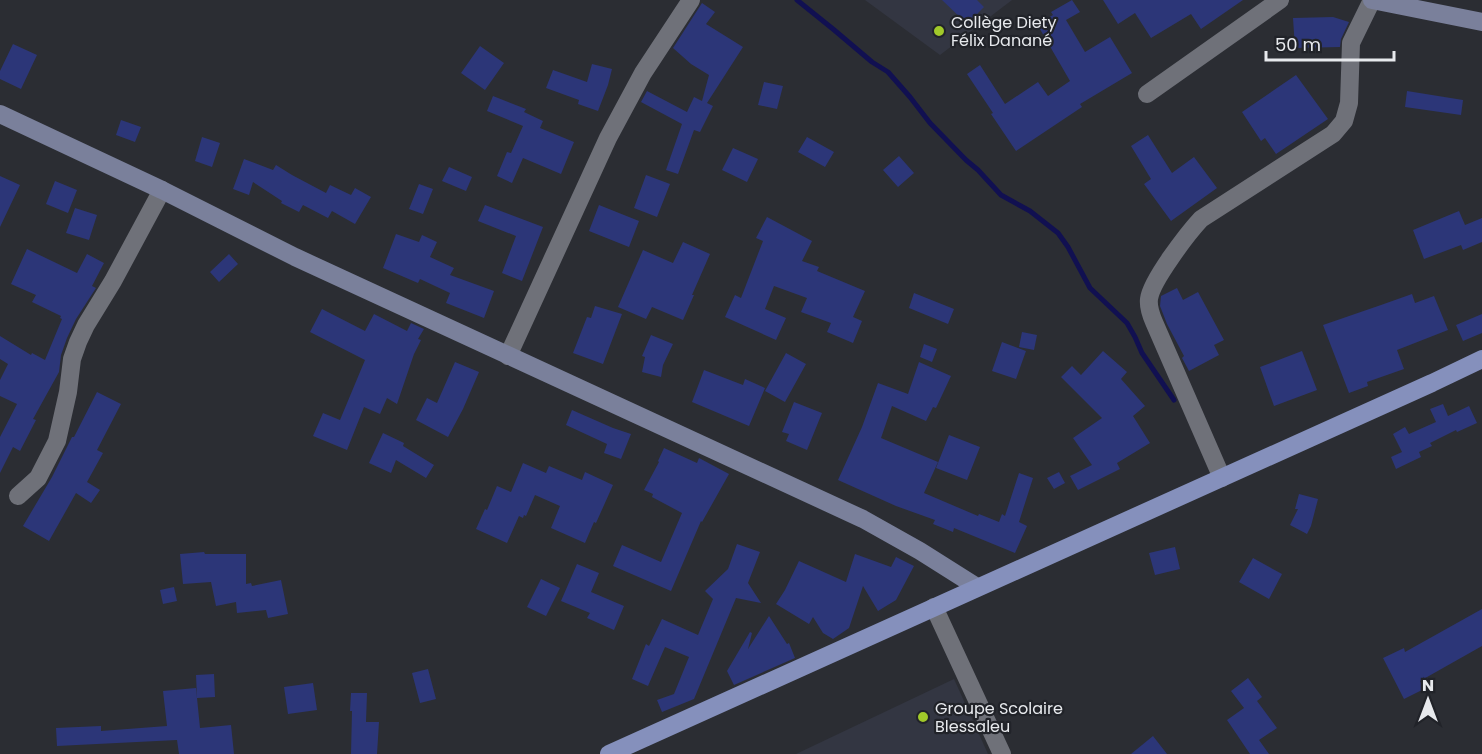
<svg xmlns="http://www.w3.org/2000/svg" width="1482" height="754" font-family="Poppins,sans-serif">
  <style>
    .built { fill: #333642 }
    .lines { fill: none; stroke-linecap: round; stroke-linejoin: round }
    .stream { stroke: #111051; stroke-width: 5 }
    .building { fill: #2c3678 }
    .street { stroke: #6f7179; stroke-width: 18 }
    .secondary { stroke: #7a809b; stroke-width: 18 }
    .primary { stroke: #8590bc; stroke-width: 18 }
    .poi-dot { fill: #a1c92a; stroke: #212329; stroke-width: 2 }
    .labels { text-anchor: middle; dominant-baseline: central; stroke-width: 4.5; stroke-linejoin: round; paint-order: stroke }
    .poi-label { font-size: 16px; fill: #e7e9ed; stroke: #212329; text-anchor: start }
  </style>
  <rect width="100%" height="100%" fill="#2b2d33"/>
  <path class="built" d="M865,0h147l-72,55z
    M954,679l34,75h-192z"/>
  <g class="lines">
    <path class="stream" d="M797,0l36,29 39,33 16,10 22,25 20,26 36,37 12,10 23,25 29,16 28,22 10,14 22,41 37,35 8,14 7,16 32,47"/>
  </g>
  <path class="building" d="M942,0h35l7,7 -17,17z
    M1072,0l8,12 -14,8 19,32 25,-15 22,36 -52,31 2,3 -66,44 -25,-37 2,-1 -26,-39 13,-9 25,39 33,-22 10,14 22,-15 -33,-57 16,-9 -2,-3z
    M1103,0h140l-42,29 -10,-15 -40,24 -16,-25 -17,11z
    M702,3l13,9 -9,12 37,23 -36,56 6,3 -13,26 -6,-2 -16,44 -12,-4 16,-46 -41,-22 6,-11 40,21 7,-15 8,4 7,-26 -18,-11 -18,-16z
    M1333,17l16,5 -8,17 -1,8 -45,1 -2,-30z
    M13,44l24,11 -16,34 -21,-10v-8z
    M480,46l24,17 -19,27 -24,-17z
    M592,64l20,5 -4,16 -10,26 -20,-7 1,-4 -33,-12 7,-18 34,12z
    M1296,75l32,44 -52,35 -11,-16 -4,3 -19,-29z
    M764,82l19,4 -6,23 -19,-4z
    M1407,91l56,9 -2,15 -56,-8z
    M493,96l33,13 -2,3 19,9 -3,7 34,14 -13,32 -38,-16 -11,25 -15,-7 10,-24 4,1 12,-27 -36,-15z
    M121,120l20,7 -6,15 -19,-7z
    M1148,135l24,38 22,-16 23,31 -46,33 -27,-37 7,-5 -20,-33z
    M202,137l18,6 -8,24 -17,-6z
    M807,137l27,15 -9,15 -27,-15z
    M733,148l25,11 -11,23 -25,-12z
    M899,156l15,17 -16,14 -15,-17z
    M244,159l29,11 3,-5 16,10 34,18 4,-8 21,10 4,-7 16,9 -16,27 -23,-13 -4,7 -25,-13 -4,7 -18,-9 1,-2 -29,-19 -4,13 -16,-6z
    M449,167l23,10 -6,14 -24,-10z
    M646,175l24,9 -13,33 -23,-9z
    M0,176l20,9 -20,42z
    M55,181l22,9 -9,23 -22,-9z
    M419,184l14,5 -10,25 -14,-5z
    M485,205l58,22 -21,54 -20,-8 14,-37 -38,-15z
    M599,205l40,16 -10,26 -40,-16z
    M75,208l22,7 -8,25 -23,-7z
    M1459,211l6,14 17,-7v24l-19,8 -2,-5 -37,14 -11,-29z
    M767,217l45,24 -10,20 17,6 -2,4 48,20 -12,26 9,4 -9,22 -26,-11 4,-9 -30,-11 6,-14 -33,-12 -9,23 21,9 -10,22 -51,-23 10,-22 6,3 22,-57 -7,-3z
    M396,234l23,8 3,-7 15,7 -7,15 24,11 -4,7 44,16 -10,27 -38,-15 4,-10 -30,-14 -2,4 -35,-15z
    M683,242l27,12 -18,41h2l-11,25 -31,-13 -6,12 -28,-12 25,-57 30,13z
    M27,249l50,24 10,-19 17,9 -12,23 4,2 -20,31 -9,19 -6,17 -2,17 -26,47 3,1 -16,31 -7,-4 -13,26v-36l17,-33 -17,-8v-16l8,-16 -8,-5v-23l31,19 1,-2 13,7 17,-41 -2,-1 1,-2 -29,-14 4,-7 -25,-11z
    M229,254l9,10 -19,18 -9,-10z
    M1177,288l6,12 15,-8 26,48 -10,5 5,10 -30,16 -7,-13 2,-2 -17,-32 -7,-18 1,-10z
    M914,293l40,16 -6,15 -39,-16z
    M1412,294l3,9 19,-7 14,34 -51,20 7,19 -37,13 1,4 -19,7 -26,-68 58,-20z
    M595,306l27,8 -19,50 -30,-11 14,-36 4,1z
    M322,309l43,22 9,-17 33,17 4,-8 13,6 -6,10 3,1 -7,14 -17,50 -10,-6 -7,16 -16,-7 -17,43 -34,-14 10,-23 17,7 25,-60 -55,-28z
    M1482,314v19l-19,8 -7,-16z
    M1022,332l15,3 -3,15 -15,-3z
    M651,335l22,9 -10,21 -2,12 -19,-5 3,-15 -3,-1z
    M1002,342l24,9 -10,28 -24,-8z
    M924,344l13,5 -5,13 -12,-5z
    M1103,351l24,21 -6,7 24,27 -12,10 17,27 -33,20 3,6 -42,21 -8,-14 22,-11 -19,-27 29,-20 -41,-41 11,-11 9,9z
    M1302,351l15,39 -43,16 -14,-39z
    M786,353l20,11 -21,38 -20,-11z
    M455,362l24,10 -16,37 -15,28 -32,-17 11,-22 10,5z
    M919,362l32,14 -15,32 -3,-1 -7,14 -34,-15 -11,32 57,24 -14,31 54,23 1,-2 20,8 3,-8 3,2 14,-43 14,5 -14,44 8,4 -12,27 -61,-25 -1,4 -20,-8 2,-4 -39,-14 -58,-26 24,-53 16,-44 30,11z
    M704,370l39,15 2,-6 20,9 -16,38 -57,-24z
    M97,392l24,12 -24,46 6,3 -16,29 13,8 -9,13 -15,-10 -27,48 -26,-15 29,-49 20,-40h2z
    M794,402l28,11 -15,37 -21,-9 3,-7 -7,-2z
    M1443,404l5,12 21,-10 8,17 -20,9 -1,-2 -26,13 2,3 -13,6 2,5 -25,12 -5,-12 11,-5 -9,-18 12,-7 4,7 27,-12 -6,-13z
    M572,410l41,18 18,6 -10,25 -17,-6 3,-9 -41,-19z
    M383,433l21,10 -1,3 31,19 -8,13 -30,-18 -5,13 -22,-10z
    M949,435l31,12 -13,33 -31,-12z
    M664,448l33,15 2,-5 30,16 -27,48 -1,-1 -30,70 -58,-25 9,-21 39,17 21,-49 -30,-16 1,-3 -9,-4 15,-28 -1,-1z
    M523,463l23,10 3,-7 33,14 3,-8 28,13 -17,38 -2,-1 -9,21 -34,-15 9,-22 -25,-11 -9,21 -2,-1 -1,3 -4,-2 -12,27 -31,-14 9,-20 2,1 10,-24 14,6z
    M1059,472l6,11 -11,6 -7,-11z
    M1299,494l19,5 -7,27 -4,8 -17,-9 8,-16h-3z
    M737,544l23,8 -12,31 13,20 -25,-5 -42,101 -32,13 -5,-12 17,-6 15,-37 -24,-10 -17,39 -16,-7 14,-35 3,2 13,-27 36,16 15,-36 -8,-8 23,-22z
    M1175,547l5,22 -25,6 -6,-22z
    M204,552l1,2h41v30l5,-1 1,3 29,-6 7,34 -20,4 -2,-8 -29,3 -1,-11 -20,4 -5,-24 -28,2 -3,-30z
    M855,554l36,13 5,-10 18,9 -18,34 -18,11 -15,-25 -14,42 -16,11 -10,-6 -10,-16 -4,7 -33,-20 9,-14 14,-29 47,21z
    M1253,558l29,16 -13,25 -30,-17z
    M577,564l22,9 -8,19 33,14 -10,24 -27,-12 3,-5 -29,-12z
    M541,579l19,9 -14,28 -19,-9z
    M174,587l3,14 -14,3 -3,-14z
    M1482,609v37l-62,35 4,8 -20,10 -21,-41 21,-10 1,4z
    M769,616l18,28 2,-1 6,15 -61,27 -7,-14 23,-39 2,1 -4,16z
    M428,669l8,30 -16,4 -8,-30z
    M214,674l1,23 -18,1 -1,-23z
    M1248,678l14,19 -5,4 20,27 -18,12 10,14h-19l-23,-34 17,-12 -13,-17z
    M313,683l4,27 -29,4 -4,-27z
    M196,688l4,40 31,-3 3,29h-55l-2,-14 -120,6 -1,-18 45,-2v5l66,-5 -4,-35z
    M351,693h16l-1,29h13l-2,32h-26l1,-43h-2z
    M1153,736l14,18h-36z"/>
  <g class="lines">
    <path class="street" d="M1147,94l133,-94
      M508,356l100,-218 35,-65 48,-73
      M1222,478l-68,-156c-3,-7 -6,-15 -5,-23 2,-18 39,-66 52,-80l132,-85 11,-13 5,-18 2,-60 21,-43
      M18,496l20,-18 19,-37 11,-49 4,-33 6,-17 8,-17 27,-44 49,-91
      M934,607l68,147"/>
    <path class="secondary" d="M1372,0l110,22
      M0,114l162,76 133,67 568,262 57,32 57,36"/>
    <path class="primary" d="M609,754l823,-371 50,-24"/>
  </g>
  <g class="poi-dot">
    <circle cx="939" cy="31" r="6"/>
    <circle cx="923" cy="717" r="6"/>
  </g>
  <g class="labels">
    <g class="poi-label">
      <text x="951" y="22">Collège Diety<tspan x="951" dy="18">Félix Danané</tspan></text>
      <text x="935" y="708">Groupe Scolaire<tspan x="935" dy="18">Blessaleu</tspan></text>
    </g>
  </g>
  <g transform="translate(1428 700)" stroke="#212329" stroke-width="4.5" paint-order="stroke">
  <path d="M0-4.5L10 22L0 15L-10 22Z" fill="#e7e9ed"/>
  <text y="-9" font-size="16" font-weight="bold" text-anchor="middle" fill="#e7e9ed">N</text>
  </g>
  <path d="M1266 51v9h128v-9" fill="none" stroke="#e7e9ed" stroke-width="3"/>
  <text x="1275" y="51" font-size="18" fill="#e7e9ed" stroke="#212329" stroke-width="4.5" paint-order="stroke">50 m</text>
</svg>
